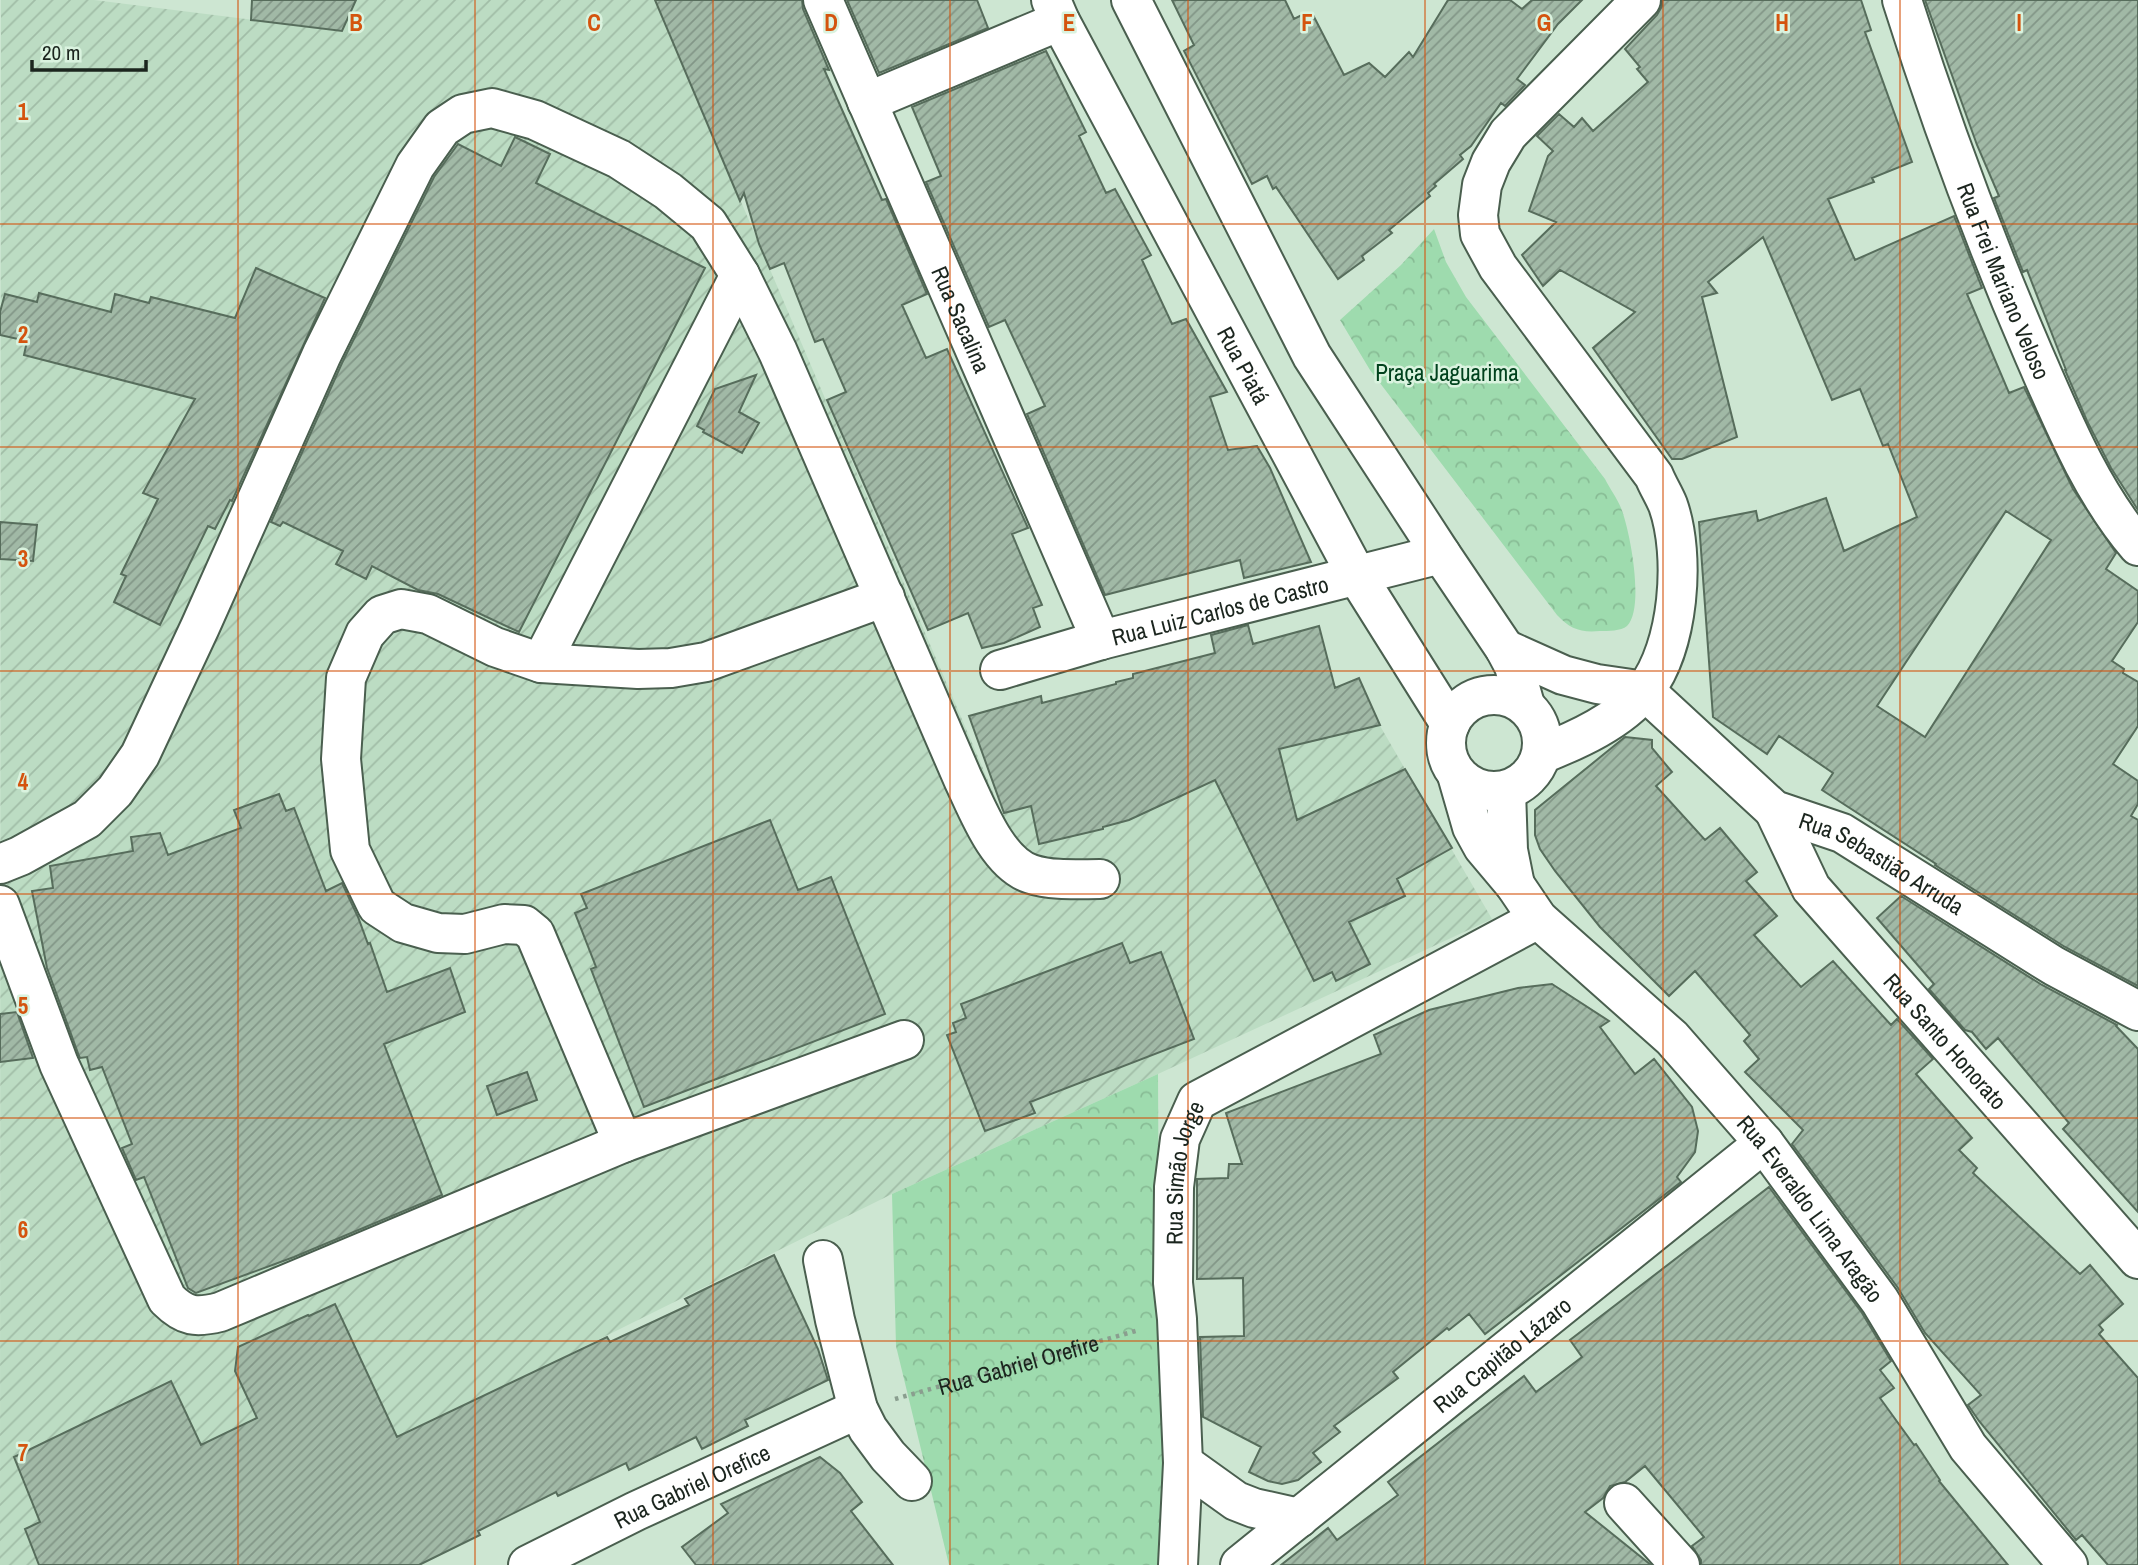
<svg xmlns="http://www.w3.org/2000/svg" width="2138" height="1565" font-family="'Archivo Narrow',sans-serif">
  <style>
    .industrial { fill: url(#industrial-furrows) }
    .forest { fill: url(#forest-crowns) }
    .building { fill: url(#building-hatch); stroke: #576d5c; stroke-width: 2; fill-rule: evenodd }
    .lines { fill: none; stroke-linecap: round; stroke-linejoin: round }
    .minor-casing { stroke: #4a5f4f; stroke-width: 42 }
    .path { stroke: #8a9e8f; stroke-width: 4.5; stroke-dasharray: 3.5 5; stroke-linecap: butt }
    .minor { stroke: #fff; stroke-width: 38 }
    .grid { fill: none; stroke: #d4540e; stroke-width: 2; stroke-opacity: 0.55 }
    .labels { text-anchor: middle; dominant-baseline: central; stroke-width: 5; stroke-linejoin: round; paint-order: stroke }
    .street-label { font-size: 23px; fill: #1b251e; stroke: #daf3df }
    .park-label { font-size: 23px; fill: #00421d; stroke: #daf3df }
    .grid-label { font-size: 23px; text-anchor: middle; font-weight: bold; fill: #d4540e; stroke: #daf3df; stroke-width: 5; stroke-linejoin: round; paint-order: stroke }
  </style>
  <defs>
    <pattern id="industrial-furrows" width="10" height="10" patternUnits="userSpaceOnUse" patternTransform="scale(1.75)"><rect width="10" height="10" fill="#bcdcc3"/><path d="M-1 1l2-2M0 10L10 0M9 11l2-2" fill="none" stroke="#a1bda7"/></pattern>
    <pattern id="forest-crowns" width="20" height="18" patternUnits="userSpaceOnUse" patternTransform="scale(1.75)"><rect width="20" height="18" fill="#9edbae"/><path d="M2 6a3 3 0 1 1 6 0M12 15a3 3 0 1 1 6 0" fill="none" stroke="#88bc95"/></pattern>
    <pattern id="building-hatch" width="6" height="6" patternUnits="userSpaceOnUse" patternTransform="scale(1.75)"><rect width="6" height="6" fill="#a1b9a6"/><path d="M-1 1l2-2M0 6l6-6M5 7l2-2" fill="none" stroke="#829687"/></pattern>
  </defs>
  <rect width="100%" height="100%" fill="#cde6d2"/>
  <path class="industrial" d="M1,0h93l248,31 14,-31h299l347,813 377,-89 113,195 -334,155 -266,120 -383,190 -388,181h-121z"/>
  <path class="forest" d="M1434,229l12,33 20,35 139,182c5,10 12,19 16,29 9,22 24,101 6,118 -6,5 -19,5 -27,5 -19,2 -30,-2 -43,-16l-187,-245 -30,-50 61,-55z
    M1158,1074l1,192 13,299h-223l-53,-219 -4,-152z"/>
  <path class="building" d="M252,0h104l-14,31 -91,-11z
    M655,0h147l1,9 26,61 -5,-1 58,131 4,-1 41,95 -25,11 24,53 21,-9 81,179 -16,6 30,71 -9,3 7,19 -36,16 -22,5 -14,-35 -40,17 -101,-230 19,-8 -23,-53 -8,3 -31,-79 -14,6 -11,-25 -15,-51 -4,8z
    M847,0h130l11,28 -109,45z
    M1172,0h113l9,19 10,-5 2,5 7,-4 31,60 25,-12 16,14 24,-25 4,5 35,-57h62l12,9 10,-9h50l-24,24 -41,55 8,6 -20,21 -4,-3 -30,43 -11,9 3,4 -29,25 2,2 -8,7 2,3 -41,34 3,3 -30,23 2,4 -26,19 -62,-92 -3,2 -6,-13 -15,8 -68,-133 10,-6z
    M1662,0h199l10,30 -6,2 47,130 -40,16 2,4 -46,17 27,61 99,-44 28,72 -15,6 42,99 15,-6 49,102 43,64 -10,16 32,22v31l-26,39 12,8 -1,4 15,9v44l-25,38 25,17v23l-7,12 7,4v166l-73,-39 -130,-82 1,-1 -114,-74 11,-17 -54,-37 -12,18 -54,-37 -14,-195 57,-11 2,10 68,-23 18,53 73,-34 -29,-73 -5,2 -23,-57 -28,11 -69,-163 -55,45 9,11 -15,4 35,140 -55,22h-10l-79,-111 42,-36 -75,-42 -17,16 -21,-31 34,-33 -27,-11 19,-55 5,-5 -16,-15 22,-22 15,13 8,-9 11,13 55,-49 -11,-13 3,-2 -15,-18 32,-34 5,-9zM2006,511l45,29 -126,197 -48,-31z
    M1925,0h213v510l-27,-42 -24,-47 -22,-51h1l-39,-100 -4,2 -29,-74 5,-2 -22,-51z
    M1046,51l40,81 -7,4 27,57 9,-4 36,66 -9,5 30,64 14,-5 41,73 -17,5 18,53 29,-4 13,22 41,94 -67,16 -4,-18 -135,35 -78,-181 18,-8 -40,-86 -16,7 -63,-145 15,-6 -29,-69z
    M515,137l35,17 -14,29 169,85 -186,364 -81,-38 -20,-4 -46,-24 -6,13 -30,-15 7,-13 -60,-29 -3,4 -9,-4 71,-159 92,-186 24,-33 43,22z
    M256,268l69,30 -93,203 -2,-1 -15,29 -7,-3 -48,99 -46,-23 12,-26 -5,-2 37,-75 -15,-6 52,-94 -171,-44 3,-14 -27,-6v-23l5,-18 32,8 2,-9 72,19 4,-18 34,9 2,-6 84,21z
    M756,375l-17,37 20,11 -17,30 -39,-21 1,-2 -7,-4 18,-37z
    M0,522l37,3 -4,36 -33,-2z
    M1248,625l5,19 66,-18 16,62 24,-10 21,47 -101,24 18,71 108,-51 47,79 -55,31 8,17 -56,26 21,42 -34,17 -4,-9 -18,9 -99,-201 -86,40 -26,7v2l-64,15 -8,-38 -27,7 -35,-97 72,-20 1,7 74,-19v-2l17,-4v-4l82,-21 -4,-18z
    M1625,737l27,3v8l20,24 -16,14 49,54 15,-12 37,44 -11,9 31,35 -23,19 47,52 32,-26 58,64 6,-6 36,40 -17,15 56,64 -13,12 18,18 -4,5 107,101 10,-9 33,39 -24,21 4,5 -4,4 39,44v187h-30l-26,-30 -6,5 -97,-119 -11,-16 13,-10 -56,-62 -27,-45 -106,-144 11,-14 -58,-58 14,-13 -15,-18 6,-6 -55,-64 -26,25 -69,-69 -45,-56 -15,-22 -5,-14v-25z
    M279,794l7,17 8,-3 32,83 16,-8 16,34 10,27 2,-1 17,49 63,-24 15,44 -81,32 58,151 -148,62 -98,36 -8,-5 -44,-111 -8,3 -14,-32 10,-4 -30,-77 -12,3 -3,-13 -7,1 -1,-2 -32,-88 -15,-77 21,-3 -3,-22 83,-15 -2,-14 29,-4 8,22 73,-27 -7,-18z
    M770,820l28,70 33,-13 54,137 -241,93 -53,-138 5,-2 -21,-54 12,-5 -6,-14z
    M1901,896l141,89 75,40 -1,1 22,23v163l-75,-83 6,-6 -71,-85 -12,11 -14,-17 -7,-2 -36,-41 5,-5 -57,-66z
    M1122,943l8,20 31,-11 33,87 -164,63 5,11 -50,18 -38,-96 9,-3 -3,-9 13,-5 -5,-14z
    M1552,984l57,37 -9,6 35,47 19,-15 38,48 6,24 -3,21 -18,25 4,5 -196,152 -16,-20 -20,16 -2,-2 -54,44 5,6 -64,48 6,6 -27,21 8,9 -14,11 -9,7 -16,4 -14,-3 -19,-9 12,-25 -58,-30 -3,-80 44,-1 -1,-58 -46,1v-100l31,-1 1,-14h13l-16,-51 155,-59 -7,-19 55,-25 89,-22z
    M17,1012l16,46 -33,4v-48z
    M527,1072l10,28 -40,15 -10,-29z
    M1769,1187l93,126 29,48 -11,9 14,18 -14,10 34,47 2,-1 24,36 -1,1 69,84h-307v-5l-9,-14 12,-9 -59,-71 -20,16 -15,4 -7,12 -18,14 66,53h-370l47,-37 9,12 61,-45 -10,-13 136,-106 12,16 46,-35 -12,-17z
    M774,1255l44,94 10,31 -83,40 3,6 -46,23 -6,-12 -67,33 -3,-7 -68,33 -2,-4 -78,39 2,4 -61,30h-380l-14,-36 15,-7 -26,-65 157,-76 30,64 56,-27 -22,-47 3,-24 70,-32 1,1 26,-12 62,133 210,-100 3,5 79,-37 -4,-6z
    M820,1457l20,16 22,29 -11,9 42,54h-197l-14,-18 46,-34 -7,-9z"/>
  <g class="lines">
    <g class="minor-casing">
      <g id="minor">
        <path id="s2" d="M823,0l278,640"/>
        <path id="s3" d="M1051,0l9,21 297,555 93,148"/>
        <path d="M1131,0l181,356 129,198 64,95 9,17 11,39"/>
        <path id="s4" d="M1902,0c38,121 82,239 132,355 29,66 57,136 104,191"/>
        <path d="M867,102l193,-81"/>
        <path d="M740,275l-199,388 -46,-16 -67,-33 -27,-5 -19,6 -17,19 -19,44 -5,81 9,91 27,56 26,17 35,10 27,1 39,-10 20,1 11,9 88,209 281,-103"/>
        <path d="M1505,649l58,26 34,9 48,7"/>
        <path d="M541,663l97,6 33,-1 35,-6 179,-65"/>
        <path id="s5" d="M1000,670l101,-30 340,-86"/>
        <path id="s6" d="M1645,691l129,119 68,23 212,133 84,45"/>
        <circle cx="1494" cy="743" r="48"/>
        <path d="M1542,754c35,-14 78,-33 103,-64 34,-43 41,-134 23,-185 -4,-10 -10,-19 -14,-29l-156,-209 -18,-33 -2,-19 4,-30 9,-23 17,-28 133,-134"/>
        <path id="s7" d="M1457,775l15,52 11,20 32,38 23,34 134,119 92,105 116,158 88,146 100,118"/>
        <path d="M1506,791l2,59 7,35"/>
        <path id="s8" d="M1774,810l37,78 327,371"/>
        <path d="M0,864l20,-8 67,-37 28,-28 25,-36 60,-128 122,-273 93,-188 27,-38 21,-14 29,-6 43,12 84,39 49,32 40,33 32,51 38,77 185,427c14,29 34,84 68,95 21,7 47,5 69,5"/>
        <path d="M0,905l59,159 108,235c18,18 29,19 53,13l403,-169"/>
        <path d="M823,1260l12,60 23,89 10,20 20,27 24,25"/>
        <path d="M1183,1463l53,38 18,7 45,10"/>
        <path d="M1624,1503l56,62"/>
        <path id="s9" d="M528,1565l108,-54 222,-102"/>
        <path id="s10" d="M1178,1565l5,-102 -6,-144 -4,-36 1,-96 6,-48 17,-38 341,-182"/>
        <path id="s11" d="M1240,1565l524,-422"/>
      </g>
    </g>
    <path class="path" id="s1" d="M895,1399l244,-69"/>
    <use href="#minor" class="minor"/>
  </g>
  <path class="grid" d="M238,0v1565M475,0v1565M713,0v1565M950,0v1565M1188,0v1565M1425,0v1565M1663,0v1565M1900,0v1565M0,224h2138M0,447h2138M0,671h2138M0,894h2138M0,1118h2138M0,1341h2138"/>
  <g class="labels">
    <g class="street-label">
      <text stroke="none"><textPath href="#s4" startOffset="299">Rua Frei Mariano Veloso</textPath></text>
      <text stroke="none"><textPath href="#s2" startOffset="348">Rua Sacalina</textPath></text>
      <text stroke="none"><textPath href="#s3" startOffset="413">Rua Piatá</textPath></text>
      <text stroke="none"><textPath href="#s5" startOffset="228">Rua Luiz Carlos de Castro</textPath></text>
      <text stroke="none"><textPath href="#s6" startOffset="296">Rua Sebastião Arruda</textPath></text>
      <text stroke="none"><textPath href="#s8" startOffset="290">Rua Santo Honorato</textPath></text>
      <text stroke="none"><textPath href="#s10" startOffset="394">Rua Simão Jorge</textPath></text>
      <text stroke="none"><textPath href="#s7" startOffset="567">Rua Everaldo Lima Aragão</textPath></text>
      <text stroke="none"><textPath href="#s11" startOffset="336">Rua Capitão Lázaro</textPath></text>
      <text stroke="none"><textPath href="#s1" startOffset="128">Rua Gabriel Orefire</textPath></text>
      <text stroke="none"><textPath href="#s9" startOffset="182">Rua Gabriel Orefice</textPath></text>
    </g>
    <g class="park-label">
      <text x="1447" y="372">Praça Jaguarima</text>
    </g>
  </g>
  <g class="grid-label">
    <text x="356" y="31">B</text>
    <text x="594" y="31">C</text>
    <text x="831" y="31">D</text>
    <text x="1069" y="31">E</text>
    <text x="1307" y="31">F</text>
    <text x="1544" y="31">G</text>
    <text x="1782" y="31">H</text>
    <text x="2019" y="31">I</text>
    <text x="23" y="120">1</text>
    <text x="23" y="343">2</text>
    <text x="23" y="567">3</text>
    <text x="23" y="790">4</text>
    <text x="23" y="1014">5</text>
    <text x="23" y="1238">6</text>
    <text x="23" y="1461">7</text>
  </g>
  <path d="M32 60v10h114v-10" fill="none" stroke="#1b251e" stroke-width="3.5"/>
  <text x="42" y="60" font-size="21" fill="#1b251e" stroke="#daf3df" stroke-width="5" paint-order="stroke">20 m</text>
</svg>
